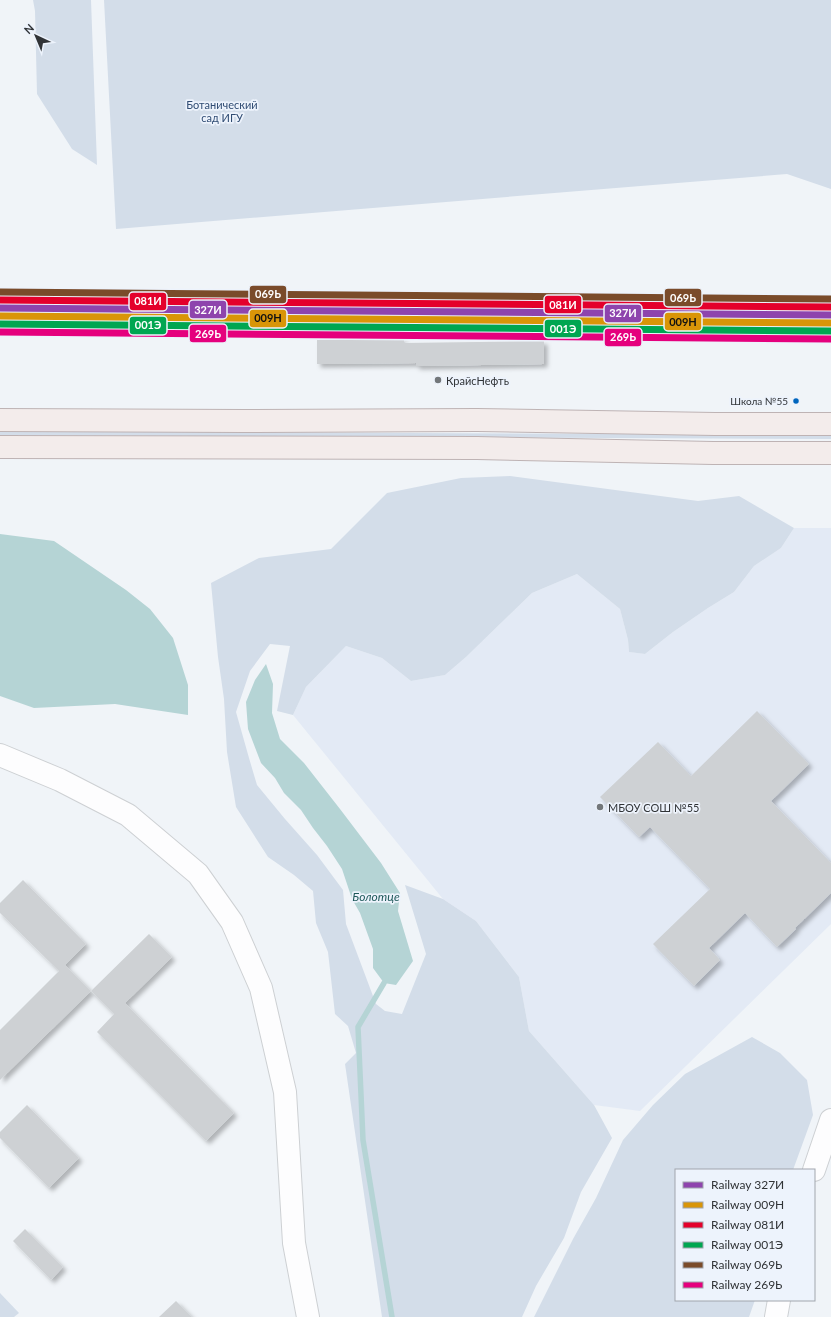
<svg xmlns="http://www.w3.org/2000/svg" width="831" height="1317" font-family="Lato,sans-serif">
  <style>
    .built { fill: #e3eaf5 }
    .green { fill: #d3dde9 }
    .water { fill: #b5d4d5 }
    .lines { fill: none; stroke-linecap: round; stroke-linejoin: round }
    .stream { stroke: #b5d4d5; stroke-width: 5.5 }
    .building { fill: #ced1d4; filter: url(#shadow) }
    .minor-casing { stroke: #cdd0d3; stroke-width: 24 }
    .major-casing { stroke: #beb3b4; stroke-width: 24 }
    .minor { stroke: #fdfdfe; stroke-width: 22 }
    .major { stroke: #f3eceb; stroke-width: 22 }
    .rail-1-casing { stroke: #edf3fc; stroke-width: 10 }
    .rail-2-casing { stroke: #edf3fc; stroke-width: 10 }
    .rail-3-casing { stroke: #edf3fc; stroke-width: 10 }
    .rail-4-casing { stroke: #edf3fc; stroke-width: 10 }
    .rail-5-casing { stroke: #edf3fc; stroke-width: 10 }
    .rail-6-casing { stroke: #edf3fc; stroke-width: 10 }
    .rail-1 { stroke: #8e44ad; stroke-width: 7 }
    .rail-2 { stroke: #d99508; stroke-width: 7 }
    .rail-3 { stroke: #e4002b; stroke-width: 7 }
    .rail-4 { stroke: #00a651; stroke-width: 7 }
    .rail-5 { stroke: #7a4b2a; stroke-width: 7 }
    .rail-6 { stroke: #e5007d; stroke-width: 7 }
    .poi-dot { fill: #73777a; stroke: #edf3fc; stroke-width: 1.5 }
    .bus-dot { fill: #0065bd; stroke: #edf3fc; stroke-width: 1.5 }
    .labels { text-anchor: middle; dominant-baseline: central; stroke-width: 3.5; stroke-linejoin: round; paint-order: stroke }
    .bus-label { font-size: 10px; fill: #303336; stroke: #edf3fc; text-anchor: end }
    .park-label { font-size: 11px; fill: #304c73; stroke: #edf3fc }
    .poi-label { font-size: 11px; fill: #303336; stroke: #edf3fc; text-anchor: start }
    .water-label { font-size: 12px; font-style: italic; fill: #1d5859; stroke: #edf3fc }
    .line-badge { stroke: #edf3fc; stroke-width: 1.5 }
    .badge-label { font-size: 11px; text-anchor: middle; font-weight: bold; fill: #fff }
    .pale-badge-label { font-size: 11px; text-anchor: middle; font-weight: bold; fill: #111 }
  </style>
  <defs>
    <filter id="shadow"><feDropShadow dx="3.5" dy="3.5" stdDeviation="2" flood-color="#0004"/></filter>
  </defs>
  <rect width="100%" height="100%" fill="#f0f4f8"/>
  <path class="built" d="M794,528h37v396l-191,187 -46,-6 -65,-74 -10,-54 -43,-56 -33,-22 -150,-184 13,-28 40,-41 36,12 29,23 34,-6 21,-18 66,-64 45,-19 43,35 8,31 1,12 16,2 28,-22 35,-24 26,-16 20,-26 27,-18z"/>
  <path class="green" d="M33,0h58l6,165 -25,-16 -35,-55 -2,-83z
    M104,0h727v189l-44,-15 -671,55z
    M0,431l831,4v4l-831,-4z
    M510,476l188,25 41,-5 55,32 -13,20 -27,18 -20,26 -26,16 -35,24 -28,22 -16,-2 -1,-12 -8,-31 -43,-35 -45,19 -66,64 -21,18 -34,6 -29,-23 -36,-12 -40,41 -13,28 -16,-4 13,-65 -20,-2 -20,27 -14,41 13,46 8,27 28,34 32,36 26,35 3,34 30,80 9,7 17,3 24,-60 -21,-69 38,14 33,22 43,56 10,54 65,74 18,33 -31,54 -17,46 -28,48 -14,31h-140l-37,-253 11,-11 -8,-27 -13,-12 -7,-62 -12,-29 -3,-32 -19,-16 -26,-18 -32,-50 -9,-55 -3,-53 -6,-42 -7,-74 48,-25 72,-9 56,-56 74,-15z
    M752,1037l28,16 27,27 6,35 -20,55h-117v130h79l-6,17h-215l39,-78 23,-41 27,-58 30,-35 32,-31z
    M0,1293l19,20 -5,4h-14z"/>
  <path class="water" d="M0,534l54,7 72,49 24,19 23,29 15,47v30l-73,-11 -81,4 -34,-12z
    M266,664l7,20 -1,29 8,26 24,24 36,46 41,54 19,30 -2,18 15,50 -17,24 -12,-2 -11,-15v-19l-13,-36 -8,-14 -10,-30 -15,-23 -14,-18 -12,-18 -17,-17 -9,-15 -14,-15 -13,-34 -2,-27 9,-22z"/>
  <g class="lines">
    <path class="stream" d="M384,983l-26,44 5,113 29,177"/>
  </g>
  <path class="building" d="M404,339v4l140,-2v23l-128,2v-3l-99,1v-24z
    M757,711l52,53 -38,37 60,62v30l-36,35 1,1 -19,18 -32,-34 -36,35 11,12 -26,26 -41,-42 57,-55 -60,-62 -11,10 -39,-40 58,-55 33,34z
    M23,880l63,64 -27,27 -59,-58v-10z
    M149,934l23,23 -47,46 109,110 -28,28 -109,-109 17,-18 -23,-23z
    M65,965l26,26 -91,89v-50z
    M27,1105l52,53 -30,30 -49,-50v-6z
    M25,1229l38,38 -12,13 -38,-39z
    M176,1301l16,16h-33z"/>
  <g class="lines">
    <g class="minor-casing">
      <path id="minor" d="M0,755l60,25 68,35 70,59 34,48 29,66 24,104 9,151 14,74
        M814,1170l17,-50
        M776,1317l3,-17"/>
    </g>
    <g class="major-casing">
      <path id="major" d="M0,420l243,1 234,-1 238,4h116
        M0,447l477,1 236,5h118"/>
    </g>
    <use href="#minor" class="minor"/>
    <use href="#major" class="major"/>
    <g class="rail-1-casing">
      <path id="rail-1" d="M0,308l831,7"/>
    </g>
    <g class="rail-2-casing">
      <path id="rail-2" d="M0,316l831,7"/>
    </g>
    <g class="rail-3-casing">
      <path id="rail-3" d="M0,300l831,7"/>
    </g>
    <g class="rail-4-casing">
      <path id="rail-4" d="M0,324l831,7"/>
    </g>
    <g class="rail-5-casing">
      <path id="rail-5" d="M0,292l831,7"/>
    </g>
    <g class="rail-6-casing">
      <path id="rail-6" d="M0,332l831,7"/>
    </g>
    <use href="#rail-1" class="rail-1"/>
    <use href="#rail-2" class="rail-2"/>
    <use href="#rail-3" class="rail-3"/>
    <use href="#rail-4" class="rail-4"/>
    <use href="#rail-5" class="rail-5"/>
    <use href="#rail-6" class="rail-6"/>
  </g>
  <g class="poi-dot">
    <circle cx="438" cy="380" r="4"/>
    <circle cx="600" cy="807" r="4"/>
  </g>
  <circle class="bus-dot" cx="796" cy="401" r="3.5"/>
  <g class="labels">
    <g class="bus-label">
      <text x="788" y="401">Школа №55</text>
    </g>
    <g class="park-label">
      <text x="222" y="104">Ботанический<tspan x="222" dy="13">сад ИГУ</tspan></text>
    </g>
    <g class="poi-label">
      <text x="446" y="380">КрайсНефть</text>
      <text x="608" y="807">МБОУ СОШ №55</text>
    </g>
    <g class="water-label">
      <text x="376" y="896">Болотце</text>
    </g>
  </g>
  <g class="line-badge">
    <rect x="249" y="285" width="38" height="19" rx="4" fill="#7a4b2a"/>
    <rect x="664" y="288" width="38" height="19" rx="4" fill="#7a4b2a"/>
    <rect x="129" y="292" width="38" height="19" rx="4" fill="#e4002b"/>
    <rect x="544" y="295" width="38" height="19" rx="4" fill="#e4002b"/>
    <rect x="189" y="300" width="38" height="19" rx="4" fill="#8e44ad"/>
    <rect x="604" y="304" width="38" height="19" rx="4" fill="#8e44ad"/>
    <rect x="249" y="309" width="38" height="19" rx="4" fill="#d99508"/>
    <rect x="664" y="312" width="38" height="19" rx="4" fill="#d99508"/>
    <rect x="129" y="316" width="38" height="19" rx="4" fill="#00a651"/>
    <rect x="544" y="319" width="38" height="19" rx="4" fill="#00a651"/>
    <rect x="189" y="324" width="38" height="19" rx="4" fill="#e5007d"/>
    <rect x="604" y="328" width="38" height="19" rx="4" fill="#e5007d"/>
  </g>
  <g class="badge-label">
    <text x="268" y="298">069Ь</text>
    <text x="683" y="302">069Ь</text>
    <text x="148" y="305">081И</text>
    <text x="563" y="309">081И</text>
    <text x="208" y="314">327И</text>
    <text x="623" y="317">327И</text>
    <text x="148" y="329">001Э</text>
    <text x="563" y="333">001Э</text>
    <text x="208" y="338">269Ь</text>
    <text x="623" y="341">269Ь</text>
  </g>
  <g class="pale-badge-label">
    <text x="268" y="322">009Н</text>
    <text x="683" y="326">009Н</text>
  </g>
  <rect x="675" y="1169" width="140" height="132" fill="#edf3fc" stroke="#a1a6ad"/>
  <rect x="683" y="1182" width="20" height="6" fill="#8e44ad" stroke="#a1a6ad"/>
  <text x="711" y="1189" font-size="12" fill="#303336">Railway 327И</text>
  <rect x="683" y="1202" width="20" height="6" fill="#d99508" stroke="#a1a6ad"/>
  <text x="711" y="1209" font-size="12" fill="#303336">Railway 009Н</text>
  <rect x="683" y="1222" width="20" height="6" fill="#e4002b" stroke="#a1a6ad"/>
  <text x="711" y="1229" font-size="12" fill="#303336">Railway 081И</text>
  <rect x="683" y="1242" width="20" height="6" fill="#00a651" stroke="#a1a6ad"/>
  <text x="711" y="1249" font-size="12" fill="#303336">Railway 001Э</text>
  <rect x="683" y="1262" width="20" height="6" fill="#7a4b2a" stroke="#a1a6ad"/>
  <text x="711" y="1269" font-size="12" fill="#303336">Railway 069Ь</text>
  <rect x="683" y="1282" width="20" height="6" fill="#e5007d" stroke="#a1a6ad"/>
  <text x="711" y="1289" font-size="12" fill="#303336">Railway 269Ь</text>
  <g transform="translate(36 36) rotate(316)" stroke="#edf3fc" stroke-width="3" paint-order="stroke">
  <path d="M0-3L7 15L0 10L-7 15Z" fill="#303336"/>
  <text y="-6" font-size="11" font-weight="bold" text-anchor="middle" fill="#303336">N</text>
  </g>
</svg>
